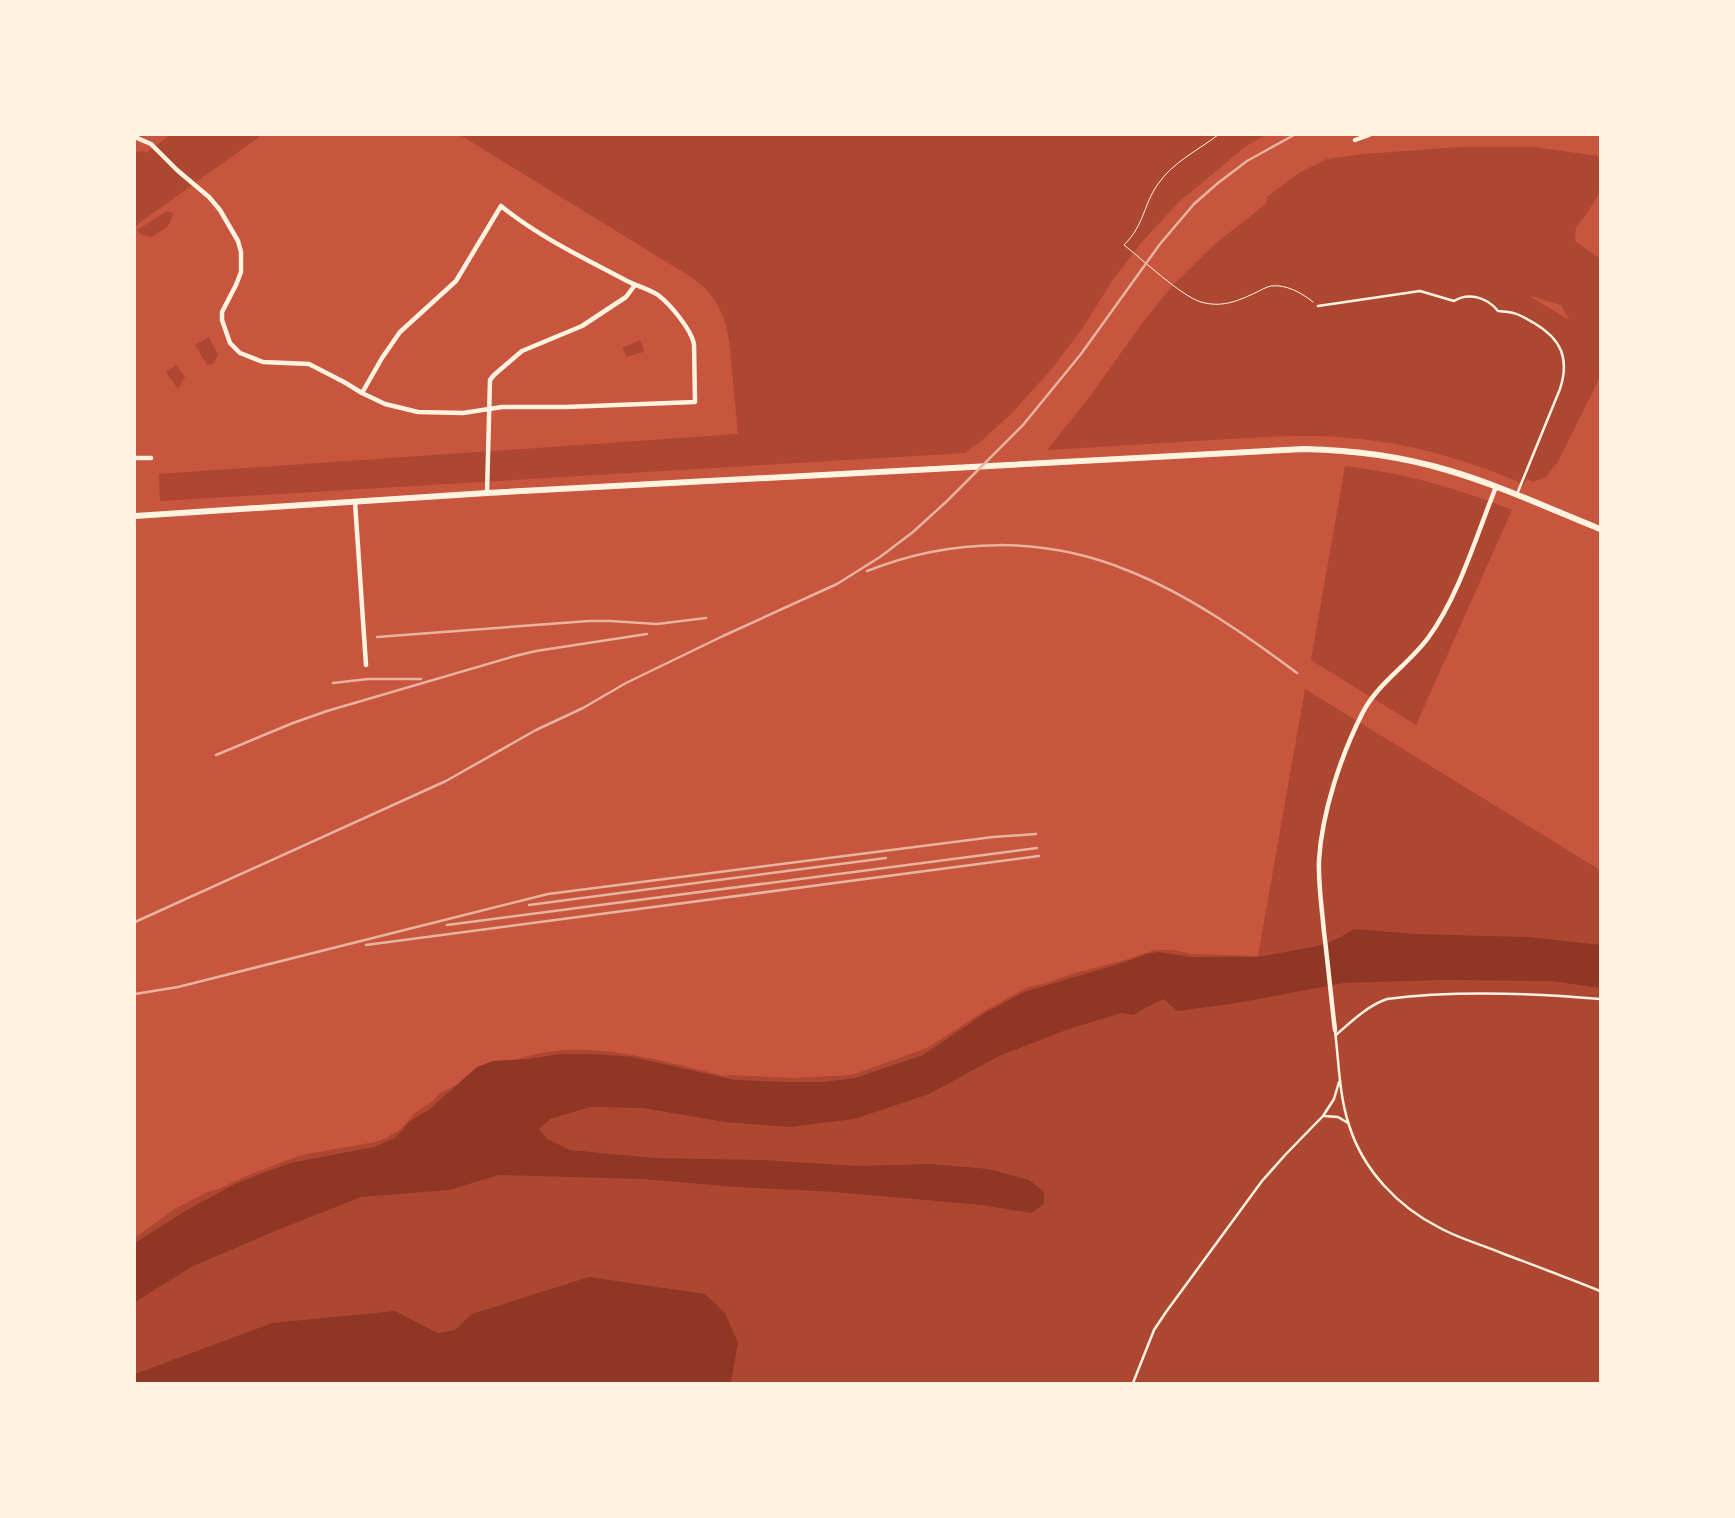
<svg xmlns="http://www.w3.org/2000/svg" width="1735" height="1518" font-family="'DM Sans',sans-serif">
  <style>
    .green { fill: #ae4732; fill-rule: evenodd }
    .water { fill: #8f3625 }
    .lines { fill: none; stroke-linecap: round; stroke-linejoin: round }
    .path { stroke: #fff3e0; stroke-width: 1 }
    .service { stroke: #fff3e0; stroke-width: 2.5 }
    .minor { stroke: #fff3e0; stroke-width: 4.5 }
    .secondary { stroke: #fff3e0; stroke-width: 6 }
    .rail { stroke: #e9b49f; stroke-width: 2.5 }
  </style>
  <rect width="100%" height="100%" fill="#c8553d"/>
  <path class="green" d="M170,135h92l-127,91v-74l9,-1 2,2z
    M460,135h805l-20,12 -66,55 -38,41 -27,35 -32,51 -32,42 -39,43 -32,29 -6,3 -8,7 -805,48 -1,-27 579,-40c-2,-21 -4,-41 -6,-62 -3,-40 -5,-70 -41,-95z
    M1459,147h76l63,9 2,2v34l-14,23 -10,12 -1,14 25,18v118l-41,83 -13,17 -13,5 -6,-3 -3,5c-48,-20 -96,-36 -148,-43 -54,-9 -108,-4 -163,-1 -55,3 -110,7 -166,10l41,-51 55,-77 30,-37 42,-41 52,-41v-6l32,-24 28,-14 38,-5zM1531,296l30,9 8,15 -38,-23z
    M167,211l6,2c-3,16 -9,15 -21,24l-11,-2 -4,-5z
    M209,337l9,18 -5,9 -6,1 -12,-20z
    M640,340l4,9 -1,3 -16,5 -5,-9z
    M176,365l9,12 -7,12 -12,-17z
    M1345,466c62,8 109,21 167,44l-96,215 -105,-65z
    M1305,689l295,181v513h-1465v-145l38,-28 32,-17 16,-5 25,-12 55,-21 74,-13 11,-4 15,-9 14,-16 19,-13 6,-7c26,-12 53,-27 81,-35 67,-21 138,3 204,18l5,-1 63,3 59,-3 75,-27 59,-38 42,-23 20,-4 6,-3 21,-7 50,-13 30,-10h18l18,4 67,2z"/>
  <path class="water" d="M1354,929l62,5 114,3 70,8v43l-49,-7 -109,-1 -98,3 -113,21 -54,7 -13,-12 -19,9 -11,7 -13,-2 -55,17 -67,26 -70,38 -75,25 -64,8 -66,-5 -81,-14 -53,-1 -40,12 -11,10 8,10 23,11 84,8 106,2 98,6 73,-2 57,5 41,11 15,12v12l-13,9 -49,-8 -148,-13 -98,-5 -93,-8 -144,-4 -50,15 -88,7 -81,32 -87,37 -58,36v-59l52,-33 50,-27 53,-20 84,-16 21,-9 15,-17 20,-12 47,-42 16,-6 35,-2 32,-5h35l37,3 103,23 49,2h39l32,-4 68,-23 64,-43 37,-20 95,-28 28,-10 10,-2 35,5h66l59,-11 20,-7z
    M589,1277l116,17 20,19 13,30 -7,40h-596v-9l137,-51 123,-12 43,22 17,-3 17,-16z"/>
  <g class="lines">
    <path class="path" d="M1218,135c-21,16 -45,27 -60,49 -15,21 -13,40 -34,61 18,14 57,51 77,57 21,6 37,-1 56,-10 4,-2 9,-5 14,-6 15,-2 31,7 42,16"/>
    <path class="service" d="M1318,306l102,-15 34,10c14,-9 33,-4 44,10 18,1 20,3 36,12 27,16 36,35 26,66l-43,105
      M1335,1031c4,31 4,64 14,94 14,45 49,82 91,103 20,11 43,17 64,26 32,12 64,24 96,37
      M1336,1035c16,-14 31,-29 51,-36 70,-9 143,-6 213,0
      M1324,1116l14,1 10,6
      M1133,1383l21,-53 12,-18 96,-131 24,-27 37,-38 11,-17 5,-17"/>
    <path class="minor" d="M136,135l1,3 14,6 26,26 32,27 11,13 18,31 3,11v20l-5,13 -14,27v8l8,23 10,10 23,9 46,2 35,18 18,11 23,11 33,8 45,1 39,-6h63l130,-5 -1,-58c-3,-15 -24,-40 -36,-49 -9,-6 -21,-9 -31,-14 -43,-23 -88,-44 -126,-75l-45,75 -56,51 -18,26 -20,35
      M1355,140l14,-5
      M135,458h16
      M487,493l3,-113 4,-5 28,-24 60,-25 44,-29 9,-12
      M355,502l11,163
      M1335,1030c-4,-33 -7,-66 -11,-98 -2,-24 -6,-48 -5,-72 3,-48 22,-105 44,-148 15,-29 45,-47 65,-74 31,-42 48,-102 68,-151"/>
    <path class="secondary" d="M135,516l352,-23 817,-44c49,1 96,7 143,21 52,15 103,39 153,59"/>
    <path class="rail" d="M867,571c85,-34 178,-35 262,0 60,24 117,64 168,102
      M377,637l212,-16h21l47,3 49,-6
      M333,683l35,-4h53
      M216,755l77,-32 34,-12 188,-55 21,-5 111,-17
      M529,905l357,-47
      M135,922l311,-141 90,-51 47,-22 43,-25 97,-47 114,-52 43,-27 33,-25 34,-31 76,-76 58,-71 79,-110 34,-40 24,-21 29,-22 47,-26
      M447,925l590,-77
      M366,945l673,-89
      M135,994l43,-7 370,-93 445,-57 43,-3"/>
  </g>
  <rect width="1735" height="1518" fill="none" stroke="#fff3e0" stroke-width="272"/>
</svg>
